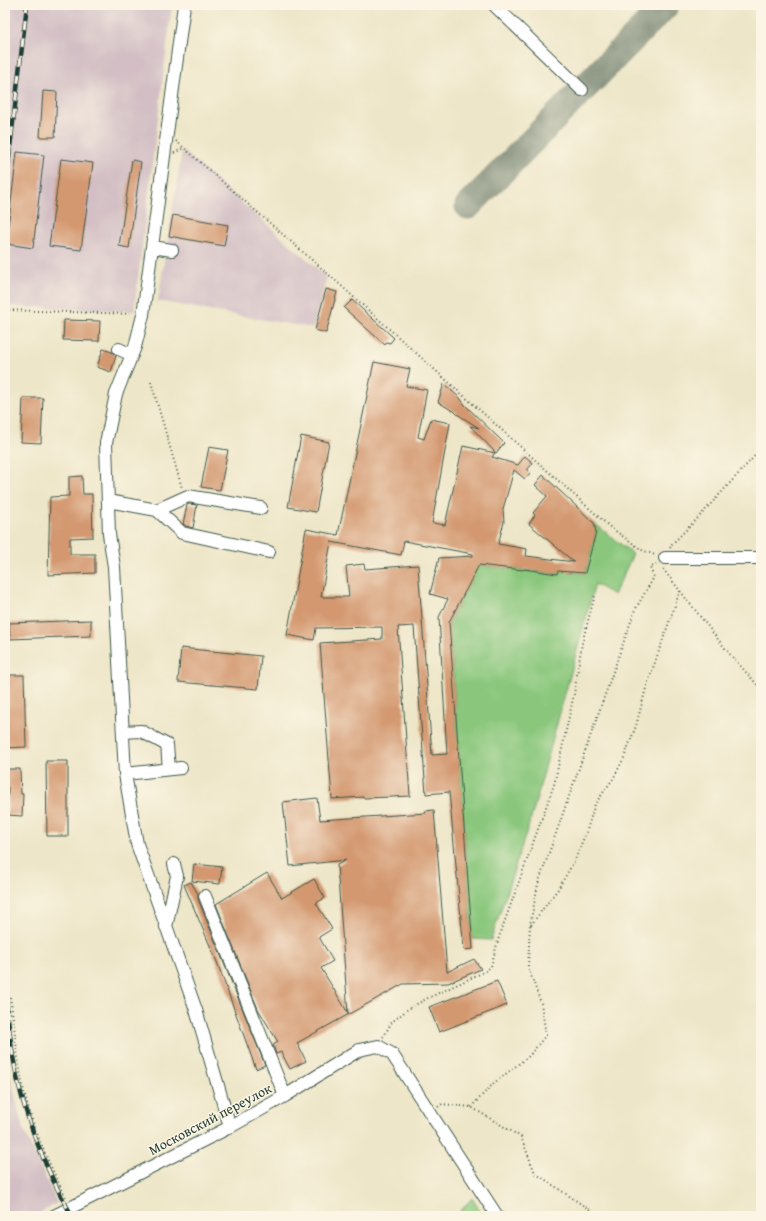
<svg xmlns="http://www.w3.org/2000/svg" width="766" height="1221" font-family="'Gentium Book Plus',serif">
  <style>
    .industrial { fill: #d2bec4 }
    .green { fill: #8ac77d; stroke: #548258 }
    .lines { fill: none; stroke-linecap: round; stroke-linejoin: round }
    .taxiway { stroke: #86927e; stroke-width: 27 }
    .building { fill: #d39870; fill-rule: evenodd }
    .minor-casing { stroke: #3e564a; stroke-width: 14 }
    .path { stroke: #3e564a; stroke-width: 2; stroke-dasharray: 1 3; stroke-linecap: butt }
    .minor { stroke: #fff; stroke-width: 12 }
    .rail-casing { stroke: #1f3d34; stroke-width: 4.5 }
    .rail { stroke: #fcf5e5; stroke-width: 3; stroke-dasharray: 9; stroke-linecap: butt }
    .labels { text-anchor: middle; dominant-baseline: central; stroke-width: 3; stroke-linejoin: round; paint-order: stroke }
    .street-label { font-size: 14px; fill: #1f3d34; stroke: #fcf5e5 }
  </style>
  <rect width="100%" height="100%" fill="#fcf5e5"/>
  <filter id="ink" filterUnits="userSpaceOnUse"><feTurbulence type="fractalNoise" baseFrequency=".025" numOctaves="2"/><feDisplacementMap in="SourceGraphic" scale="8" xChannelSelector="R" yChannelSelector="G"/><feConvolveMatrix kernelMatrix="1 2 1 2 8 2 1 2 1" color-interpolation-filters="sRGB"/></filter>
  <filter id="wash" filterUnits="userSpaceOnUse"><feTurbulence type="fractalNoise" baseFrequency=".012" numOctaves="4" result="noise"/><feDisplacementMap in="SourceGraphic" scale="16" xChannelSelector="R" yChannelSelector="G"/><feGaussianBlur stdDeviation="0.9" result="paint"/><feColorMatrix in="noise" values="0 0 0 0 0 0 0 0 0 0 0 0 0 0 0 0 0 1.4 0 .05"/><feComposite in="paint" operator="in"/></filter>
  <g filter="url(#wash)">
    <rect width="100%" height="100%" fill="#ede6c8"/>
    <path class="industrial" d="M5,5h167l-38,306 -129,-5z
      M182,150l145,127 -14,51 -90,-15 -65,-12z
      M5,1053l18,76 34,74 -23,13h-29z"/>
    <path class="green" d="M594,523l39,31 -19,41 -19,-11 -62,228 -42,128 -19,-1 -23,-317 30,-57 78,9 1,-3 27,2 11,-40z
      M472,1198l11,18h-27z"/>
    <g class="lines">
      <path class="taxiway" d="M468,206l198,-201"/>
    </g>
    <g id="blocks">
      <path class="building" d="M43,91l14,1 -2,45h-15z
        M17,152l27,3 -11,93 -27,-4z
        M61,159l32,4 -12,87 -32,-4z
        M132,160l9,2 -12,86 -10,-2z
        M173,215l55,10 -4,21 -55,-10z
        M326,289l11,3 -11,41 -11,-3z
        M352,300l42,38 -4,5 -4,-1 -1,3 -41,-37z
        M64,320l36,1 -1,20 -36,-1z
        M103,349l9,3 4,4 -5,16 -14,-5z
        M374,362l36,7 -4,17 21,4 -9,47 6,2 7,-20 19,4 -18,100 13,2 18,-79 32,7 -3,4 26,8 7,-9 8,7 -6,7 3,3 -5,6 -11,-9 -11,39 1,13 -6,22 29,5 -1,7 48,6 -45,-38 6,-9 -2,-2 14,-17 -12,-11 8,-10 51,48 2,9 -11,41 -27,-2 -1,3 -33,-5 -1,1 -44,-5 -30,57 24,327 -9,1 -15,-158 -23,2 -12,-168 -16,1 12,169 -18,1 -29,1v-1l-31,2 -12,-156 62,-4v-12l-66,1 -2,12 -27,-5 19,-106 32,6zM404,541l69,13v2l-34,2 -9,36 18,5 -9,18 8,137 -15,1 -14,-190 -53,4 -1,-5 -18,2 3,31h-28l10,-55 70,13z
        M444,384l16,14 5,7 39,38 -8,10 -26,-27 9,2 -22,-14 -4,-4v1l-15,-9z
        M23,398h20l-2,45 -20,-1z
        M301,436l28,6 -13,70 -28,-5z
        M209,447l19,3 -8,40 -19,-3z
        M82,476l1,18h9l1,43 -23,1v16h25v19l-47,2 2,-78 19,-1v-19z
        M189,504l8,1 -4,23 -7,-2 -3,-2 4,-19z
        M91,620v16l-81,3 -1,-16z
        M181,648l80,8 -3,33 -80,-7z
        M5,675h19l2,72 -20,1z
        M46,761h22v75h-21z
        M6,769h14l1,25h2l-1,22 -15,-1 1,-28h-2z
        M317,798l3,22 106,-7 -1,-2 9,-1 13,162 27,-13 7,10 -33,14 -45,1 -106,59 9,18 -16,8 -9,-17 -5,2 -3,-9 5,-3 -20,-33 -42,-105 51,-31 15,25 32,-19 11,19 -9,5 16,26 -13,8 14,24 -12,7 27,45 -11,-148 9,-5 -56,6 -7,-64z
        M194,864l28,3 -2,17 -28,-3z
        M191,882l7,12v5l67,166 -9,4 -39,-107 -33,-77z
        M497,981l10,24 -68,27 -10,-25z"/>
    </g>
  </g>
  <g filter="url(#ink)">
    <use href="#blocks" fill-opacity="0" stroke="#3e564a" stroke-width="1"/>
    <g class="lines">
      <g class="minor-casing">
        <path id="minor" d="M184,5l-41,310 -8,32 -19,47 -10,49 3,91 5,33 11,207 12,70 59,166 34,117
          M494,5l88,85
          M152,247l20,3
          M119,349l13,6
          M108,501l49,9 25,23 87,19
          M157,510l31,-14 73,12
          M665,558h96
          M123,732l18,-1 26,14 2,24
          M125,774l56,-6
          M205,896l80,200
          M166,927l11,-51 -3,-12
          M54,1216l176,-89 55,-31 74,-46 19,-4 14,8 105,162"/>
      </g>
      <path class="path" d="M176,141l152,133 282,253 32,23 13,5
        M174,153l10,-5
        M5,310l128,4
        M151,382l31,106
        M670,548l2,-4 26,-26 63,-69
        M663,569l65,83 33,37
        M531,925l27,-36 17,-29 12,-30 8,-26 18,-25 11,-21 12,-32 10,-38 34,-97
        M5,991l5,6c5,32 7,64 14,95 9,37 25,72 42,106
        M383,1037l9,-15 16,-13 18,-10 60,-28 5,-5 8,-29 55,-152 20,-91 8,-51 13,-48
        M438,1107l4,-3 29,3 50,30 14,36 64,43
        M471,1107l23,-24 35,-27 17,-21 -5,-32 -13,-36 2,-42 8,-41 97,-274 19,-33 -4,-9 6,-4"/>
      <use href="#minor" class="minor"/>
      <g class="rail-casing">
        <path id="rail" d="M5,190l22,-185
          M5,993c3,23 5,47 9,69 9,52 32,109 58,154"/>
      </g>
      <use href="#rail" class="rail"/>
    </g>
  </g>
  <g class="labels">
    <g class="street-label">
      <text transform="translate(210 1119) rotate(-28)">Московский переулок</text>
    </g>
  </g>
  <rect width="766" height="1221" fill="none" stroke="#fcf5e5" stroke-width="20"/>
</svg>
